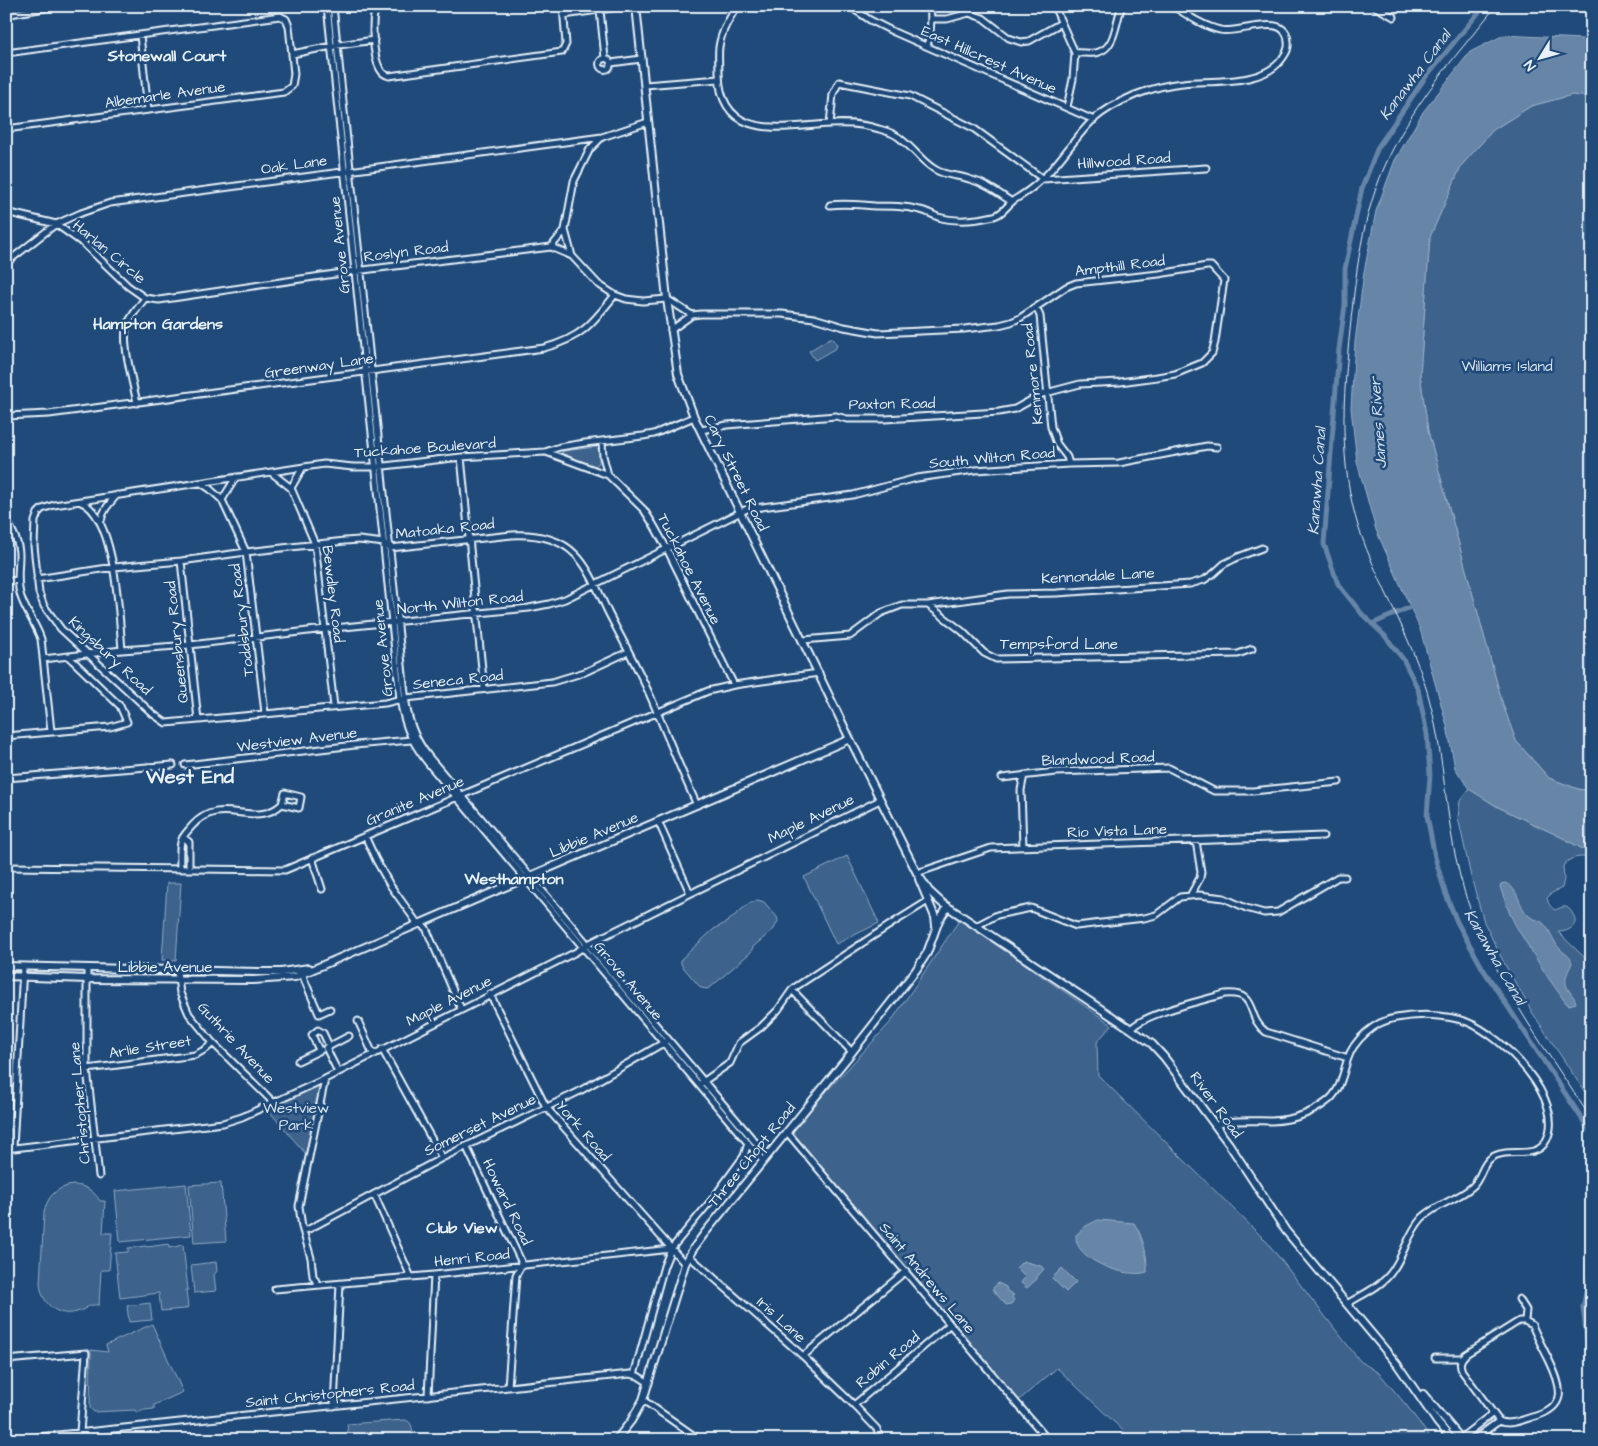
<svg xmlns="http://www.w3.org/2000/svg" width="1598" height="1446" font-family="'Architects Daughter',sans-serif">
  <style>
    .green { fill: #3c628c; stroke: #92aac2 }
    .water { fill: #6685a7; stroke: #9ab0c7 }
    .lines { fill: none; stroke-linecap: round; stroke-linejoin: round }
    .stream { stroke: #9ab0c7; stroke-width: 1 }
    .canal { stroke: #6685a7; stroke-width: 5 }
    .minor-casing { stroke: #e8f1f8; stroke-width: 9 }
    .major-casing { stroke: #e8f1f8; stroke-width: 10 }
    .minor { stroke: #1f4a7a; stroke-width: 5 }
    .major { stroke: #1f4a7a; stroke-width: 6 }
    .rail { stroke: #e8f1f8; stroke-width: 1 }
    .labels { text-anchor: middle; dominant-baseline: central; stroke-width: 5; stroke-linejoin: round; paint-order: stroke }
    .street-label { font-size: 15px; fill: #e8f1f8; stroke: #1f4a7a }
    .park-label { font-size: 15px; fill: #d7e3ed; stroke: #1f4a7a }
    .neighbourhood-label { font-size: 16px; font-weight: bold; fill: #e8f1f8; stroke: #1f4a7a }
    .water-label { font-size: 16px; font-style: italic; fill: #d4e1ec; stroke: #1f4a7a }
    .district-label { font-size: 20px; font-weight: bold; fill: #e8f1f8; stroke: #1f4a7a }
  </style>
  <rect width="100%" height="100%" fill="#1f4a7a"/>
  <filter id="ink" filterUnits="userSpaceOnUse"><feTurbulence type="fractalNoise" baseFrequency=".02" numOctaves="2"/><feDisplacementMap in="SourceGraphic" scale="10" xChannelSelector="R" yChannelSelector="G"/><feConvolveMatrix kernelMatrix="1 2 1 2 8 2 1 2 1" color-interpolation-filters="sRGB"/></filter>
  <g filter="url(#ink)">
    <path class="green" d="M1572,95l20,2v694l-14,-2 -29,-11 -33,-37 -13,-36 -75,-274 -8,-57 10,-137 31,-71 32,-36 38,-24z
      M830,338h3l4,7 -1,3 -21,12 -6,-9z
      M596,447l3,3v13l-4,3 -33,-12v-2l2,-1z
      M1469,789l29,18 63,30 31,17v10l-7,-7c-10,0 -16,1 -22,9l1,13 -2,9 -10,5 -5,5c1,5 3,9 8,12 3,-1 8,-4 11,-3 3,1 5,4 6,6 9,12 -3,19 -14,19l28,27 6,2v142l-60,-91 -28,-49 -20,-41 -13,-45 -13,-60 2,-16z
      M847,856l32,67 -43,21 -32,-67z
      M167,883h14l-5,78 -14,-1z
      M758,900l6,2 13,15 1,4 -4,8 -21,18 -2,5 -40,35 -4,2 -6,-1 -18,-21 -2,-3v-5l33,-30 13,-7 21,-18z
      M960,919l152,106 -15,17 1,33 169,167 93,119 20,13 27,32 25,34h-299l-76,-72 -39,33 -67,-77 -44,-55 -117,-138 100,-108z
      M321,1084l-15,70 -38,-44z
      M221,1183l5,58 -32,2 -5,-58z
      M186,1184l5,51 -71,7 -5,-51z
      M73,1185c12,0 21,6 27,16h5l-2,32h9l-3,37h-8l-2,35c-13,-1 -11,4 -22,7 -20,6 -36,-9 -37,-29l4,-70c3,-17 13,-26 29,-28z
      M169,1244v4l14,-3 5,45h-2l2,17 -4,2 -23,2 -2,-18 -39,5 -5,-45 13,-1v-4l18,-2 1,1z
      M216,1262l1,9 -3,4 2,16 -22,2 -3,-28z
      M150,1303l2,17 -23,2 -2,-16z
      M152,1324l31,68 -29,13v4l-10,1 -7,3 -2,-3 -41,2 -4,-4 1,-58 17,2 -2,-7z
      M405,1420c9,2 7,12 8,20h-64l-2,-16z"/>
    <path class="water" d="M1504,35l78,4 10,-3v61l-20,-2 -41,11 -38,24 -32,36 -31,71 -10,137 8,57 75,274 13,36 33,37 29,11 14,2v63l-31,-17 -63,-30 -29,-18 -14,-21 -8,-42 -27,-97 -44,-99 -19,-68 -6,-54 4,-66 9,-70 12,-61 19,-51 28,-48 47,-60z
      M1505,883c14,4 13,24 24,33 4,4 10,3 14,7 8,7 10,19 17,26 5,5 11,7 12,14 -5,11 -10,18 -2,29 3,4 5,6 6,11l-7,2 -3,-2 -19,-27 -30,-48 -7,-14 -10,-27 1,-3z
      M1098,1220l36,3c9,13 14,34 13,49 -20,7 -74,-12 -71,-37l10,-9z
      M1023,1261l18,5 3,3 -7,8v2l-10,9 -6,-5 4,-6 -9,-9z
      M1062,1268l14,14 -10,10 -14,-14z
      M998,1283l8,4 1,4 7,4 -2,2 2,3 -3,4 -5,1 -14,-16z"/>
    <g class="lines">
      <path class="stream" d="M1389,1440l1,-1 8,1"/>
      <path class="canal" d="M1484,6l-60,73 -46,68 -16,41 -17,81v36l-6,44 -15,195 14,40 24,30 23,22 18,23 15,30 9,45 3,41 -3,41 8,41 10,35 12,30 26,47 109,165
        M1372,624l43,-19
        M1592,1265l-9,42 4,32 5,16"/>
      <g class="minor-casing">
        <path id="minor" d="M9,6l1,8 47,-8
          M327,6l73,693c5,30 13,46 32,69l331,393
          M333,6l73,697c3,21 10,38 23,54l338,399
          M377,6c-7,12 -4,51 3,63 2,4 5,6 9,7l173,-24 4,-8 -3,-38
          M738,6c-9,11 -17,27 -19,41 -1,8 0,18 0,26 1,70 66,53 111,51 16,-1 34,0 49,5 8,2 17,5 23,11 12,9 21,23 34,30 10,6 22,5 33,9 16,4 29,14 43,23
          M849,6l21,14 24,12 200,88
          M1054,6l21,47 -2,26 -6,28
          M1374,6l20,11
          M600,10l5,48
          M564,15l61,-9
          M931,19h16l22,-6 14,5 26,20 12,4 8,-1 32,-18
          M140,35l8,75
          M927,46c4,-14 5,-25 3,-40
          M6,53l274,-37 6,3 3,7 5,48 -2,12 -8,6 -278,37
          M1075,53c8,-1 17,2 24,-1 17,-5 17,-33 23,-46
          M292,54l40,-8 42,-6
          M599.5 64a5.5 5.5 0 1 1 11 0a5.5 5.5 0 1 1-11 0Z
          M611,63l30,-4
          M645,85l74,-6
          M648,122l-46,15 -12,12 -16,32 -9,49 7,26 26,28 17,11 11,4 17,2 24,-2 25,16
          M830,124l3,-30 6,-12 71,14 63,32 70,51
          M1043,179l163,-11
          M830,205c15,-2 30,0 45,1 16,0 30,0 45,4 7,1 12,5 18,7 17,5 39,3 56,-1 9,-2 13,-11 20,-16 10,-6 19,-12 27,-20 20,-18 33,-42 52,-60 12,-11 28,-19 42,-25 16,-6 31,-11 48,-12 28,-3 80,3 99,-24 4,-6 7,-10 6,-17 -1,-32 -50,-7 -68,-12 -17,-4 -33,-15 -47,-24
          M6,212l50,12 28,20 44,42 17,12c-6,9 -17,20 -19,31 -3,19 7,54 11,74
          M551,247l14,-17
          M6,263l50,-39 25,-11 29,-10 492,-66
          M145,298l14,2 196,-29 196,-24 21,9
          M1036,307l4,9 11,111 6,17 10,13 2,7
          M671,330l21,-15 9,-1h81l32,4 30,9 34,6 86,-4 35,-4 12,-3 9,-4 46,-31 10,-4 83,-9 48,-8h4l13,14 -9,62 -3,11 -10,10 -27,11 -18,3 -37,5 -40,2 -38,10 -27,15 -16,3 -114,7h-38l-11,-3 -109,9 -26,5
          M6,416l43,-2 495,-66c37,-10 48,-24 71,-53
          M602,442l1,14 5,19
          M546,452l62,23 36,35 9,14 14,25 67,136
          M461,457l23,232
          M272,473l19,15 24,56 19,163
          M201,483l9,6 12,11 24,52 19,161
          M291,488l12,-21
          M222,500l14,-23
          M81,502c35,14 38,114 41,148
          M6,519c6,11 13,23 13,36 0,14 -3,28 2,42 5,15 15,27 20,42l10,92
          M101,521c2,-11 8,-17 16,-26
          M181,561l17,159
          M37,579l77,-12 67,-6 65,-9 99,-11 14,-1 17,2 8,1 6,5 122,-13c23,-1 46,2 63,19 15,14 25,42 34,60 16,31 33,61 46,93 14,33 27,66 42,98
          M6,582l11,-2
          M928,605l80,-11 49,-1 133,-9 14,-4 9,-6 11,-10 14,-7 24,-9
          M803,640l47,-4 31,-23 21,-8h26l34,26 22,22 12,6 242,-5 14,-5
          M628,652l-43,20 -33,10 -146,16 -21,5 -219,20 -13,-9 -92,-85 -17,-23 -5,-13 -5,-47 1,-25 3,-8 4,-4 12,-4 270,-41 29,3h23l85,-10 84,-5 15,-5 25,-4 58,-7 11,-2 40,-17
          M43,659l79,-9 68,-5 135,-16 204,-21 20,-4 16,-5 182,-90 106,-14 64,-17 58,-8 94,-6 50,-1 88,-17 10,1
          M6,736l104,-9 17,-5 -7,-16 -51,-49
          M185,765l170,-20 56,-5
          M6,778l167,-13
          M1002,778l54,-6 113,-4 45,23h39l86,-9
          M658,821l32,72
          M365,836l11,24 14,25 25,35 11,8 35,81
          M183,837l6,5v27
          M1023,847l-2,-57 3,-15
          M312,858l10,31
          M6,867l279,3 423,-179 26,-6 85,-12
          M180,869c0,-8 -1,-19 1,-27 1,-6 7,-11 11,-16 29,-33 62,4 90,-22l17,4 2,-11 -16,-4 -3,11
          M917,873l74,-25 332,-12
          M1190,896l10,-18 1,-6 -5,-31
          M976,926l21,-11 34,-7 45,18 68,-8 12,-3 24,-18 19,-2 25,3 22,10 18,5 14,-1 60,-35h7
          M87,968v101l12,107
          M177,971l3,22 9,21 24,29 60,59
          M303,974l1,5 15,35 11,-5
          M792,990l60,62
          M490,994l56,113 139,157
          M358,1021l15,33
          M1131,1029c12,-15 73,-29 94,-35 34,-3 20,23 41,38l82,26
          M382,1049l60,109
          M319,1050l-7,-15 6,-5 5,3 6,13
          M298,1061l23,-11
          M87,1069l108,-14 11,-6 7,-6
          M338,1072l-12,-24 23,-12
          M700,1084l30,-21 9,-20 22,-16 17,-17 14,-20 5,-4 99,-65 32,-20
          M1216,1125c18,-6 37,-4 56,-4 18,-1 38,-7 53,-18 15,-10 17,-26 22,-42 6,-21 28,-40 49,-43 22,-4 49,-4 71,4 34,13 101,78 79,119 -10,20 -39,5 -55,17 -9,6 -10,20 -18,28 -15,14 -37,18 -51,32 -15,16 -18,39 -32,56 -10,13 -29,21 -43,30
          M787,1132l261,308
          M466,1146l55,115 -1,7 -4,7 -8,112
          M13,1148l10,-181
          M6,1149l217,-26 19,-6 83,-38 251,-127 12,-8 292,-144
          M374,1194l37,83
          M303,1231l6,-2 133,-71 136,-66 87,-50
          M689,1256l114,100 51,49 23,24 2,8 -1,3
          M320,1285l-3,-2 -4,-7 -2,-18 -9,-31 -3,-21 26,-127
          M275,1289l159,-14 237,-26
          M1519,1299l7,11 -1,11
          M1519,1321h6l7,4c5,12 11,23 17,35 13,27 20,48 -17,57 -10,3 -23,9 -33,4l-37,-50c-3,-7 -2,-11 4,-17z
          M803,1356l103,-85
          M1435,1358h27
          M6,1360l80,-7 -6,79
          M634,1375l30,-109 7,-17 43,-52 30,-41 4,-13
          M428,1396l6,-121
          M643,1400l57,40
          M854,1405l95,-80
          M334,1406l6,-122
          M11,1440l619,-66 8,2 11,7
          M1458,1440l35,-27
          M1473,1440l26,-19"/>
      </g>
      <g class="major-casing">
        <path id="major" d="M636,6l31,293 11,75 16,43 156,322 67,134 12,18 13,12 189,126 21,15 12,13 65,87 57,87 111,133 40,58 15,18
          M919,879l16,38 1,9
          M6,966l252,6h23l28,-4
          M6,976l81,3 167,1 41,-3 555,-238
          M1423,1394l39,46
          M616,1440l15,-19 12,-21 42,-136 8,-15 11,-15 148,-182 64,-82 11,-17 12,-33 9,-13"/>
      </g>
      <use href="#minor" class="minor"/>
      <use href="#major" class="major"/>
      <path class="rail" d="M1496,6c-35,44 -74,87 -100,137 -33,62 -39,119 -46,187 -7,67 -12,133 9,199 19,55 51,105 68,162 18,60 17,124 33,185 23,90 82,167 132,244"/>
    </g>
  </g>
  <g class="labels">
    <g class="street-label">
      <text transform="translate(989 60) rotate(24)">East Hillcrest Avenue</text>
      <text transform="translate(165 95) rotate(-8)">Albemarle Avenue</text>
      <text transform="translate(1124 161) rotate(-4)">Hillwood Road</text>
      <text transform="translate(294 165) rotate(-8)">Oak Lane</text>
      <text transform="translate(340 245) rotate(-96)">Grove Avenue</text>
      <text transform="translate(109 252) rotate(40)">Harlan Circle</text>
      <text transform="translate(406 252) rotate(-7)">Roslyn Road</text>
      <text transform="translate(1120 266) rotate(-7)">Ampthill Road</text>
      <text transform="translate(319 366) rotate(-8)">Greenway Lane</text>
      <text transform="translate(1033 374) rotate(-96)">Kenmore Road</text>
      <text transform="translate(892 404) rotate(-1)">Paxton Road</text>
      <text transform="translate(425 448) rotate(-4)">Tuckahoe Boulevard</text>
      <text transform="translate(992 458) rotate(-5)">South Wilton Road</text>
      <text transform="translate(736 473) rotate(64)">Cary Street Road</text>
      <text transform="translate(445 529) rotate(-6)">Matoaka Road</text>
      <text transform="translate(689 569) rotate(63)">Tuckahoe Avenue</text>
      <text transform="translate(1098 576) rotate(-3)">Kennondale Lane</text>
      <text transform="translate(333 594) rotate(83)">Bewdley Road</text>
      <text transform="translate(460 603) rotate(-6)">North Wilton Road</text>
      <text transform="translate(242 620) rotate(-97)">Toddsbury Road</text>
      <text transform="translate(177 642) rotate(-96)">Queensbury Road</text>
      <text x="1059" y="644">Tempsford Lane</text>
      <text transform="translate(383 648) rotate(-96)">Grove Avenue</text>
      <text transform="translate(110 656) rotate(43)">Kingsbury Road</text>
      <text transform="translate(458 680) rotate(-6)">Seneca Road</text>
      <text transform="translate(297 740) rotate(-7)">Westview Avenue</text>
      <text transform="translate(1098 759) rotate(-2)">Blandwood Road</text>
      <text transform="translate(415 801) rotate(-23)">Granite Avenue</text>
      <text transform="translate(811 819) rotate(-26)">Maple Avenue</text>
      <text transform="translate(1117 831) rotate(-2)">Rio Vista Lane</text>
      <text transform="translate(594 835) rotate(-23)">Libbie Avenue</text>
      <text x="165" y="967">Libbie Avenue</text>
      <text transform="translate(628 981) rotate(50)">Grove Avenue</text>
      <text transform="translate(449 1001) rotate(-27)">Maple Avenue</text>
      <text transform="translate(236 1043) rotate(47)">Guthrie Avenue</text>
      <text transform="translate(150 1047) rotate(-9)">Arlie Street</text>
      <text transform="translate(80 1103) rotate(-95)">Christopher Lane</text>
      <text transform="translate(1216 1105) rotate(54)">River Road</text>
      <text transform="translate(480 1125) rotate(-26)">Somerset Avenue</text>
      <text transform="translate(583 1131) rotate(49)">York Road</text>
      <text transform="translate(752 1155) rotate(-51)">Three Chopt Road</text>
      <text transform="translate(507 1202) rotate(64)">Howard Road</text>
      <text transform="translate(472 1258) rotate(-6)">Henri Road</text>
      <text transform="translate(927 1278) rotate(50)">Saint Andrews Lane</text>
      <text transform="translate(781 1320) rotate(42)">Iris Lane</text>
      <text transform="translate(888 1360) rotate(-40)">Robin Road</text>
      <text transform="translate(330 1394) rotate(-6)">Saint Christophers Road</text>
    </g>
    <g class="park-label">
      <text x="1507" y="366">Williams Island</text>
      <text x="296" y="1108">Westview<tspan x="296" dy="17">Park</tspan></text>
    </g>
    <g class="neighbourhood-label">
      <text x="167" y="56">Stonewall Court</text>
      <text x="158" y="324">Hampton Gardens</text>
      <text x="514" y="879">Westhampton</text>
      <text x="462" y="1228">Club View</text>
    </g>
    <g class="water-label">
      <text transform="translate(1415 75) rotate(-53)">Kanawha Canal</text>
      <text transform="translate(1378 423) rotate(-94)">James River</text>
      <text transform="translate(1317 481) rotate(-86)">Kanawha Canal</text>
      <text transform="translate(1495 957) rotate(60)">Kanawha Canal</text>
    </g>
    <g class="district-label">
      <text x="190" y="777">West End</text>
    </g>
  </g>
  <rect width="1598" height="1446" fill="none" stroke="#1f4a7a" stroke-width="25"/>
  <rect x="12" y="12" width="1573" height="1421" fill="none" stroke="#e8f1f8" stroke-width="2" filter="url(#ink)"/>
  <g transform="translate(1540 58) rotate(233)" stroke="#1f4a7a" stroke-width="4" paint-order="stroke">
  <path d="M0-4L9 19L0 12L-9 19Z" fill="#e8f1f8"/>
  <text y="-8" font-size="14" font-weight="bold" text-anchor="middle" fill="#e8f1f8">N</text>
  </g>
</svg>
